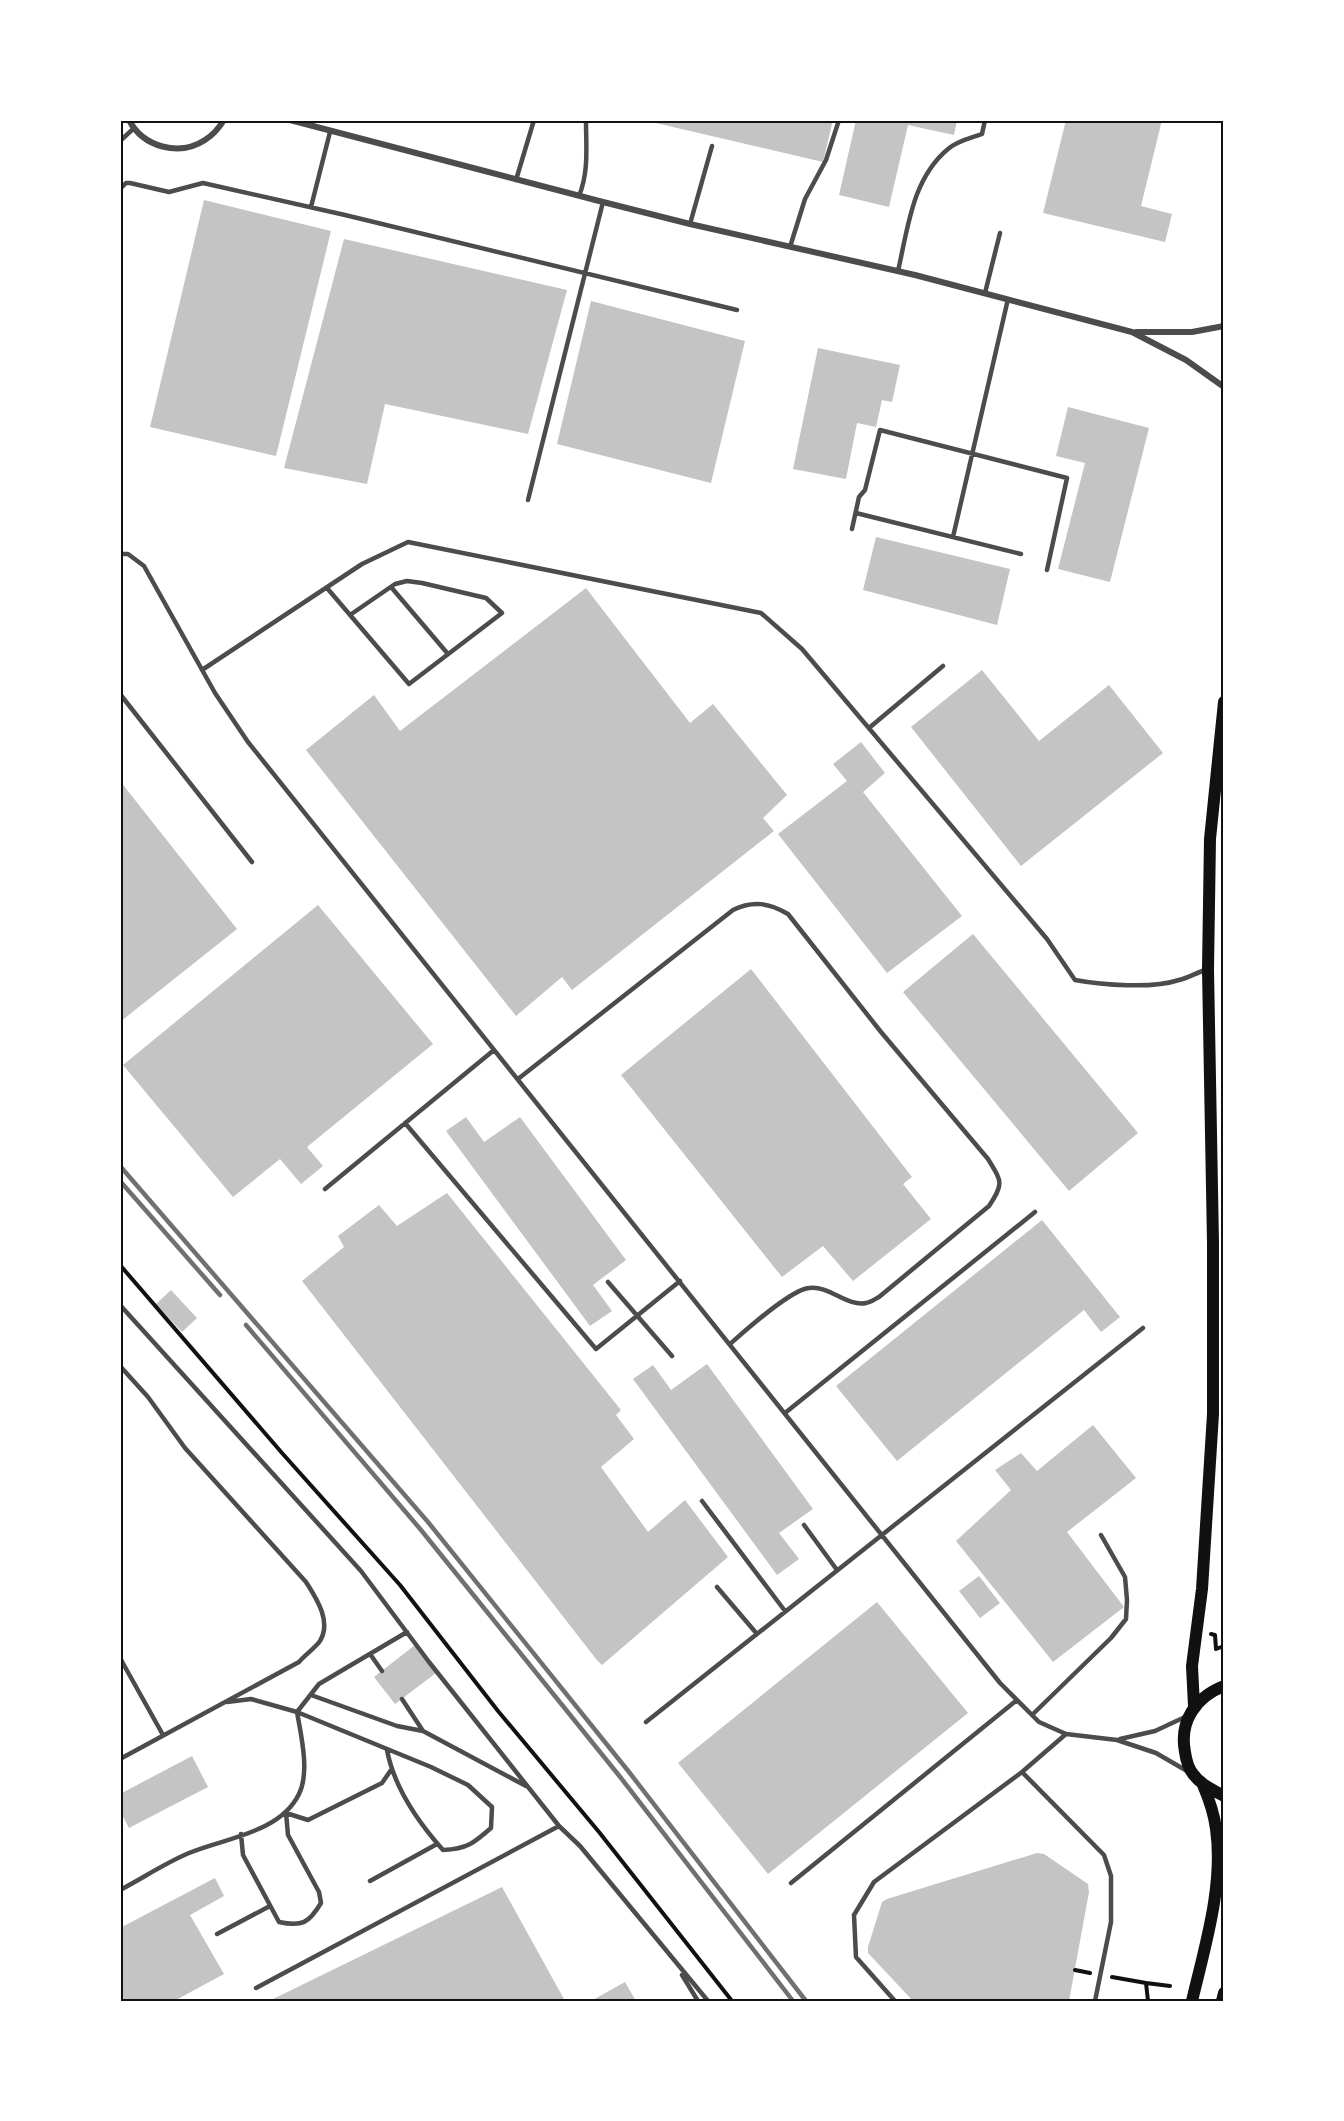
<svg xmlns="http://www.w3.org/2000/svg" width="1344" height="2121" font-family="Inter,sans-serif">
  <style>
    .building { fill: #c4c4c4 }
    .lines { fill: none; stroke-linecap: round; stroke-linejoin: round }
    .path { stroke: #111; stroke-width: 4 }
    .service { stroke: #4c4c4c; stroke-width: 4.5 }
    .minor { stroke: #4c4c4c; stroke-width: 6 }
    .secondary { stroke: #111; stroke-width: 12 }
    .rail { stroke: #707070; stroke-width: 4.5 }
    .neatline { fill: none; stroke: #111; stroke-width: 2 }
  </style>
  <rect width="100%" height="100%" fill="#fff"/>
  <path class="building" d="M643,120h190l-10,42z
    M856,120h101l-3,15 -46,-10 -19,82 -50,-12z
    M1066,120h96l-21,86 31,8 -7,28 -122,-29z
    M204,200l127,31 -55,225 -126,-29z
    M344,239l223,51 -39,144 -143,-30 -18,80 -83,-16z
    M591,301l154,40 -34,142 -154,-39z
    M818,348l82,17 -8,37 -10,-2 -6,27 -19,-4 -11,56 -53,-10z
    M1068,407l81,21 -39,154 -52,-13 27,-106 -29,-7z
    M876,537l134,32 -13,56 -134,-35z
    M586,588l104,135 23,-19 74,91 -24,23 11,13 -202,159 -10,-13 -46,39 -210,-266 68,-55 26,36z
    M982,670l57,71 70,-56 54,68 -142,113 -110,-139z
    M861,742l24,31 -22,19 99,124 -75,57 -109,-139 69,-53 -14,-17z
    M120,781l117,148 -117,93z
    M318,905l115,139 -126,103 16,19 -22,18 -21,-25 -47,38 -110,-132z
    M973,934l165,199 -69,58 -166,-199z
    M751,969l161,208 -9,7 28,35 -78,62 -30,-35 -41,31 -161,-202z
    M466,1117l18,25 36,-25 106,143 -33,25 19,26 -22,15 -144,-195z
    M447,1193l174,217 -5,5 18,24 -33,28 47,65 37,-32 43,57 -126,108 -6,-6 -294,-378 42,-34 -6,-11 41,-31 18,21z
    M1042,1220l78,97 -19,15 -17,-22 -187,151 -61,-75z
    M171,1290l26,28 -15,14 -26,-28z
    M707,1364l106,145 -34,24 20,26 -22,16 -144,-196 20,-14 18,25z
    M1093,1425l43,53 -69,54 57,75 -71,55 -97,-121 55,-51 -16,-20 26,-17 16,18z
    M979,1576l21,27 -20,15 -21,-27z
    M877,1602l91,111 -200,161 -90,-111z
    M415,1645l21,28 -41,31 -21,-27z
    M192,1756l16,31 -79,41 -9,-17v-17z
    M1037,1853l7,1 44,30 1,8 -20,109h-156l-45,-48v-6l14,-45 5,-3z
    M215,1878l9,18 -34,19 34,59 -50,27h-54v-73z
    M502,1887l63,114h-296z
    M625,1982l11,19h-45z"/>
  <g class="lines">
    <path class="path" d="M120,1265l162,188 118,132 98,126 101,121 133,169
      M1211,1634l4,1 1,14 8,-3
      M1075,1970l15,3
      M1112,1977l34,6 2,18
      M1146,1983l24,3"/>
    <path class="service" d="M120,141l13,-12
      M516,180l18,-60
      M120,189l6,-6h4l39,9 34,-9 142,32 392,95
      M579,196c10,-24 7,-50 7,-76
      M311,207l19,-75
      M690,224l22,-78
      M790,247l15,-48 21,-39 13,-40
      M898,271c10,-43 14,-92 50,-122 9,-8 23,-11 34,-15l3,-14
      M985,293l15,-60
      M528,500l75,-298
      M856,513l165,41
      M852,529l7,-32 6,-7 15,-60 187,48 -20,92
      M953,537l55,-238
      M120,554h8l16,12 71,127 33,49 752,941 39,39 27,12 51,6 39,13 31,18
      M391,587l57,67
      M327,588l82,96 93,-71 -16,-15 -64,-15 -15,-2 -12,3 -45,31
      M202,670l160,-106 46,-22 353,71 41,36 245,290 28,41c27,5 77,9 104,0 9,-2 17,-7 26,-10
      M120,694l132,168
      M869,728l74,-62
      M518,1079l215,-169c20,-10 36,-7 55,4l93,118 107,127c14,23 16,24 1,47l-110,91c-4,2 -8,5 -13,6 -19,4 -37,-18 -57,-15 -19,2 -63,42 -79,56
      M405,1123l191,226 84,-68
      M325,1189l169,-139
      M608,1282l64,74
      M120,1305l241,266 68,91 130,164 21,20 128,155
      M120,1366l28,31 37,51 121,134c10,16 26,39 14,59 -5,7 -15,14 -21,21l-179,97
      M785,1413l250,-201
      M702,1501l83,110
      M804,1525l33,45
      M717,1587l40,47
      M370,1654l12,17
      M120,1658l43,77
      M311,1695l86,31 26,5
      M402,1699l21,32 103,55
      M227,1702l24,-3 46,13 134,55 37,18 24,22 -1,21c-17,15 -24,21 -48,22 -25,-28 -49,-63 -56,-100
      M1032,1715l79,-77 15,-19 1,-19 -2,-23 -24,-42
      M646,1722l497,-394
      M1120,1739l35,-8 30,-14
      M1022,1772l82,83 7,21v46l-16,79
      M241,1834l2,21 36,67c23,5 30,1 42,-19l-2,-11 -31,-57 -2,-22 22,7 74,-37 9,-13
      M370,1881l67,-37
      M791,1883l226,-183
      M120,1890c23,-12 45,-27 69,-37 36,-15 91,-20 110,-59 11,-22 2,-59 -2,-82l22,-28 88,-52
      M217,1934l53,-28
      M682,1975l16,26
      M256,1988l303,-162
      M895,2001l-39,-44 -2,-42 20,-33 148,-110 44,-38"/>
    <path class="minor" d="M129,120c14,27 50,37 76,20 8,-5 14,-12 19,-20
      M290,120l313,82 87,22 225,51 217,57 54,28 38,27
      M1136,332h56l32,-6"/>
    <path class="secondary" d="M1224,1686c-28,11 -45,35 -39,66 1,7 4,17 8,22 8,11 20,16 31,22
      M1194,1706l-2,-40 10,-77 11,-175v-171l-5,-274 2,-130 14,-137
      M1192,2001c13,-55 32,-116 24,-172 -2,-16 -7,-30 -13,-44
      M1222,2001l2,-8"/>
    <path class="rail" d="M120,1166l308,356 201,250 177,229
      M120,1181l100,114
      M246,1325l175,205 200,248 172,223"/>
  </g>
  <rect width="1344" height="2121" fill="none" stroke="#ffffff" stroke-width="243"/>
  <rect x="122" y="122" width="1100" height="1878" class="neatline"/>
</svg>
